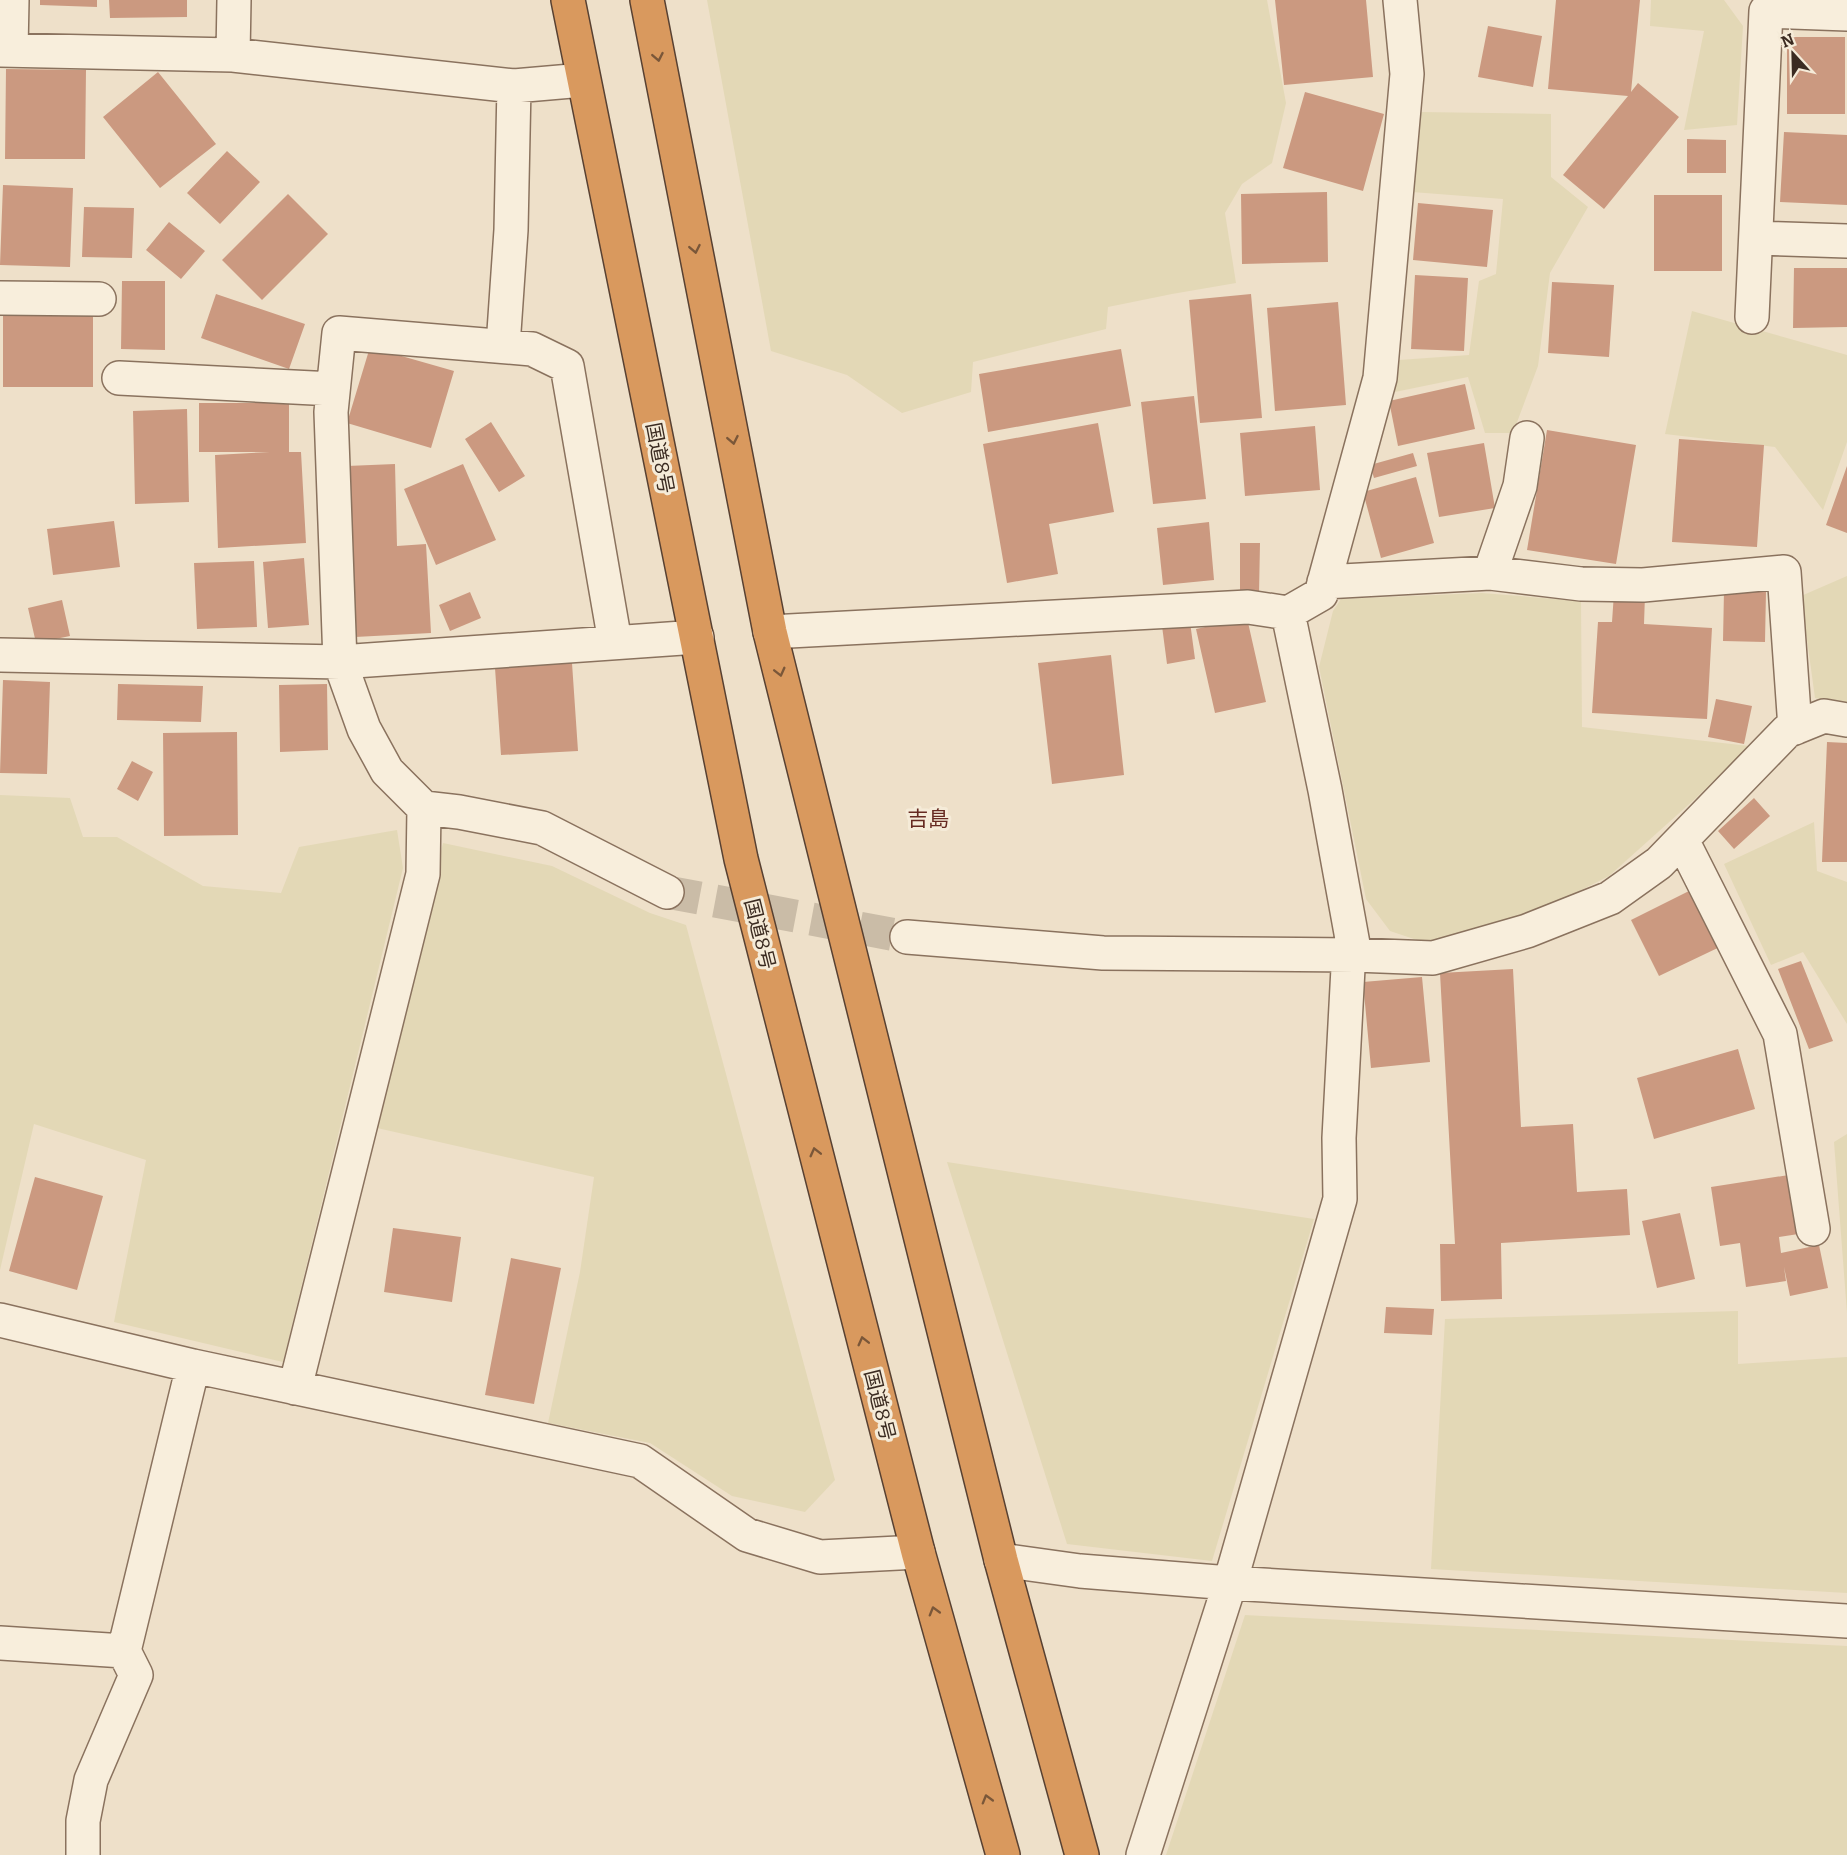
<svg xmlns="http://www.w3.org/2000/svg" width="1847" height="1855" font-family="Bitter,'Noto Sans JP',serif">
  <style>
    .farmland { fill: #e3d8b6 }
    .building { fill: #cb9980 }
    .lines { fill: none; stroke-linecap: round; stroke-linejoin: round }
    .minor-tunnel { stroke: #cabca7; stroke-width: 33; stroke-dasharray: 33 16; stroke-linecap: butt }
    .minor-casing { stroke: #8a725e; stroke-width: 36 }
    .highway-casing { stroke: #584132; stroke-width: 36 }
    .minor { stroke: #f8eedc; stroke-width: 33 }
    .highway { stroke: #d9995e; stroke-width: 33 }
    .oneway { stroke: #7a5739 }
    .labels { text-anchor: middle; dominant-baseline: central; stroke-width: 6; stroke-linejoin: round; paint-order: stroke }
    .street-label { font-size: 20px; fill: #3b2b21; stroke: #f5ebd8 }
    .neighbourhood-label { font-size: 21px; fill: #662a21; stroke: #f5ebd8 }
  </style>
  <rect width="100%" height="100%" fill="#eee0c9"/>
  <path class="farmland" d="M707,0h560l19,103 -14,60 -30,21 -17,29 11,70 -64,11 -64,13 -2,22 -133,33 -2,30 -69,21 -55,-38 -76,-24z
    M1651,0h73l19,26 -6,99 -53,5 20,-99 -54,-5z
    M1420,112l131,2v63l37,30 -38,66 -12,93 -25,67h-28l-17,-56 -78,16 9,-33 70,-5 10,-74 17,-7 7,-75 -91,-7z
    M1692,311l155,44v87l-24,68 -48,-63 -110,-13z
    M1847,576v129l-32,-7 -14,-102z
    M1482,593l99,8 1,126 167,19 -53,52 -87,78 -65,33 -118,34 -36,-12 -24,-32 -47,-232 14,-56 8,-12z
    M0,795l70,3 13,39h34l86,49 78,7 18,-46 98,-17 6,38 -120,494 -169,-40 32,-162 -112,-36 -34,146z
    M1814,822l3,49 30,11v142l-44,-72 -32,13 -47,-101z
    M443,843l109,23 98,47 36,12 149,555 -30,32 -73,-16 -82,-53 -102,-20 32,-151 14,-95 -217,-49z
    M1847,1134v179l-13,-171z
    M947,1162l367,57 -102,342 -145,-17z
    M1738,1311v53l109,-7v236l-416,-24 14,-250z
    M1245,1615l602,31v209h-681z"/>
  <path class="building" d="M40,0h57v7l-57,-2z
    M109,0h78v17l-77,1z
    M1275,0h91l7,77 -89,8z
    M1556,0h84l-9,92 7,-9 41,34 -75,92 -41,-34 65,-79 -80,-7z
    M1488,26l54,10 -9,51 -55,-10z
    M1787,37h58v77h-58z
    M6,69l80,1 -1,89h-80z
    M158,72l58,72 -56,44 -57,-71z
    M1305,92l79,22 -21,77 -80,-23z
    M1784,132l63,3v70l-67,-3z
    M1687,139l39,1v33h-39z
    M227,151l33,31 -40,42 -33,-31z
    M3,185l70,3 -3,79 -70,-2z
    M1327,192l1,70 -86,2 -1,-70z
    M288,194l40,40 -66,66 -40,-40z
    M1654,195h68v76h-68z
    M1418,203l75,7 -6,57 -74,-7z
    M84,207l50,1 -2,50 -50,-1z
    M169,222l36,29 -24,28 -35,-29z
    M1794,268h53v59l-54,1z
    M1415,275l53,3 -4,73 -53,-2z
    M122,281h43v69l-44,-1z
    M1552,282l62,3 -5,72 -61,-4z
    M216,294l89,30 -16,45 -88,-31z
    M1251,294l11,124 -62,5 -11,-123z
    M1338,302l8,103 -71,6 -8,-103z
    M3,315h90v72h-90z
    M370,347l84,24 -23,77 -84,-25z
    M1121,349l10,57 -143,26 -9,-58z
    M1465,384l10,45 -77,17 -9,-45z
    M1194,396l12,103 -53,5 -12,-102z
    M199,403h90v49h12l5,91 -88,5 -3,-93 55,-3h-71z
    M187,409l2,93 -54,2 -2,-93z
    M491,422l34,54 -26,16 -34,-53z
    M1098,423l16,89 -65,12 9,50 -51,9 -24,-139z
    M1315,426l5,64 -75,6 -5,-63z
    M1547,430l89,15 -20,119 -89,-14z
    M1679,439l85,6 -7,102 -85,-5z
    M1484,443l11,65 -56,9 -12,-64z
    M1413,453l4,13 -43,12 -4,-13z
    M395,464l2,82 29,-2 5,89 -76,4 -8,-171z
    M463,464l33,76 -60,25 -32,-76z
    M1847,466v67l-21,-8z
    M1416,477l18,66 -53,15 -18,-66z
    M114,521l6,46 -67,8 -6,-46z
    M1209,522l5,58 -51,5 -6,-57z
    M1240,543h20l-1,51h-19z
    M304,558l5,67 -41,3 -5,-66z
    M254,561l3,66 -60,2 -3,-66z
    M1724,590l42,1 -1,51 -42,-1z
    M470,592l11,26 -31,13 -11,-26z
    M1614,593l31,2 -1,29 68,4 -5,91 -115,-6 6,-91h14z
    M62,600l8,36 -34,7 -8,-35z
    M1247,618l19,84 -51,11 -19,-84z
    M1190,622l5,37 -28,5 -5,-38z
    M1111,655l13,120 -72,9 -14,-121z
    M572,663l6,88 -77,4 -6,-87z
    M3,680l47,2 -3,92 -47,-1z
    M118,684l85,2 -2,36 -84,-2z
    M327,684l1,66 -48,2 -1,-67z
    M1716,699l36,7 -8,38 -36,-7z
    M237,732l1,103 -74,1 -1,-103z
    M1827,742l20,1v119h-25z
    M132,761l21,11 -15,29 -21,-12z
    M1754,798l16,18 -36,33 -16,-18z
    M1697,887l29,57 -67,32 -28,-56z
    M1801,961l32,80 -24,8 -31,-80z
    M1513,969l8,158 52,-3 4,68 50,-3 3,46 -129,8 1,56 -61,2 -1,-57h15l-15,-271z
    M1422,977l8,85 -59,6 -8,-86z
    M1738,1049l17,60 -101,30 -17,-61z
    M1795,1174l10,59 -26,4 2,16 38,-8 9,43 -38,8 -6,-29 2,14 -40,6 -6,-44 -20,3 -9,-59z
    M35,1177l68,19 -26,94 -68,-19z
    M1680,1213l15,66 -38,9 -15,-67z
    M393,1228l68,9 -9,65 -68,-10z
    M511,1258l50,10 -27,136 -49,-9z
    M1386,1307l48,2 -2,26 -48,-2z"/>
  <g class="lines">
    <path class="minor-tunnel" d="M667,892l240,45"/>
    <g class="minor-casing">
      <path id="minor" d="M0,50l233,5 281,31 69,-6
        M11,50l1,-50
        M233,55l1,-55
        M1756,238l91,3
        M0,298l99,1
        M1752,317l14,-306 81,3
        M503,346l8,-116 3,-144
        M119,378l214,11
        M1490,573l30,-87 7,-48
        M1324,582l166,-9 91,11 62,1 141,-13 11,156
        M770,632l478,-25 40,6 33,-19 59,-216 27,-304 -7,-74
        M615,642l-48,-276 -35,-17 -193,-16 -8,79 9,250 24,67 23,42 37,37 35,4 83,16 125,64
        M0,655l340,7 357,-25
        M1682,840l98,194 33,195
        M907,937l196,16 252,2 78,3 94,-27 83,-33 49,-35 128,-132 37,-15 23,4
        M0,1320l193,46 447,95 107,74 73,22 98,-5
        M295,1388l128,-514 1,-66
        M1001,1560l79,11 150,12 617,38
        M0,1643l124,8
        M83,1855v-34l8,-41 45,-105 -12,-24 69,-285
        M1143,1855l87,-272 110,-384 -1,-61 9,-170 7,-13 -30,-165 -37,-177"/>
    </g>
    <g class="highway-casing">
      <path id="highway" d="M568,0l173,859 177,693 85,303
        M647,0l123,632 231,928 81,295"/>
    </g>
    <use href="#minor" class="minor"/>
    <use href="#highway" class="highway"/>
  </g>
  <defs><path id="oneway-chevron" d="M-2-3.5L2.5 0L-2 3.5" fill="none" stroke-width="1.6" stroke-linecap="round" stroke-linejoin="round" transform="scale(1.5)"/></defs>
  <g class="oneway">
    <use href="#oneway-chevron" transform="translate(658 57) rotate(79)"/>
    <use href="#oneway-chevron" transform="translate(695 249) rotate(79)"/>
    <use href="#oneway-chevron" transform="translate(733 440) rotate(79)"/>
    <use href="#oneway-chevron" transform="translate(780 672) rotate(76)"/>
    <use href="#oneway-chevron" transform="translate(815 1152) rotate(-104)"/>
    <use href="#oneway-chevron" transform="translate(863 1341) rotate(-104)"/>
    <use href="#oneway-chevron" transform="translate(934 1611) rotate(-106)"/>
    <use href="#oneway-chevron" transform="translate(987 1799) rotate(-106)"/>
  </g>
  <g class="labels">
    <g class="street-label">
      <text transform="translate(660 458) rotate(79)">国道8号</text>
      <text transform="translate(760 934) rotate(76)">国道8号</text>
      <text transform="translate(880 1405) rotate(76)">国道8号</text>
    </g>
    <g class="neighbourhood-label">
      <text x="928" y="819">吉島</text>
    </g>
  </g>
  <g transform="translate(1793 54) rotate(338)" stroke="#f5ebd8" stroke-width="4.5" paint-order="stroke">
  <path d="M0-4.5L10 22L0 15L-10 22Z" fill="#3b2b21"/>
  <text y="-9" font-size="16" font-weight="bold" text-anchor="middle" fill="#3b2b21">N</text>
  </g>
</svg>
